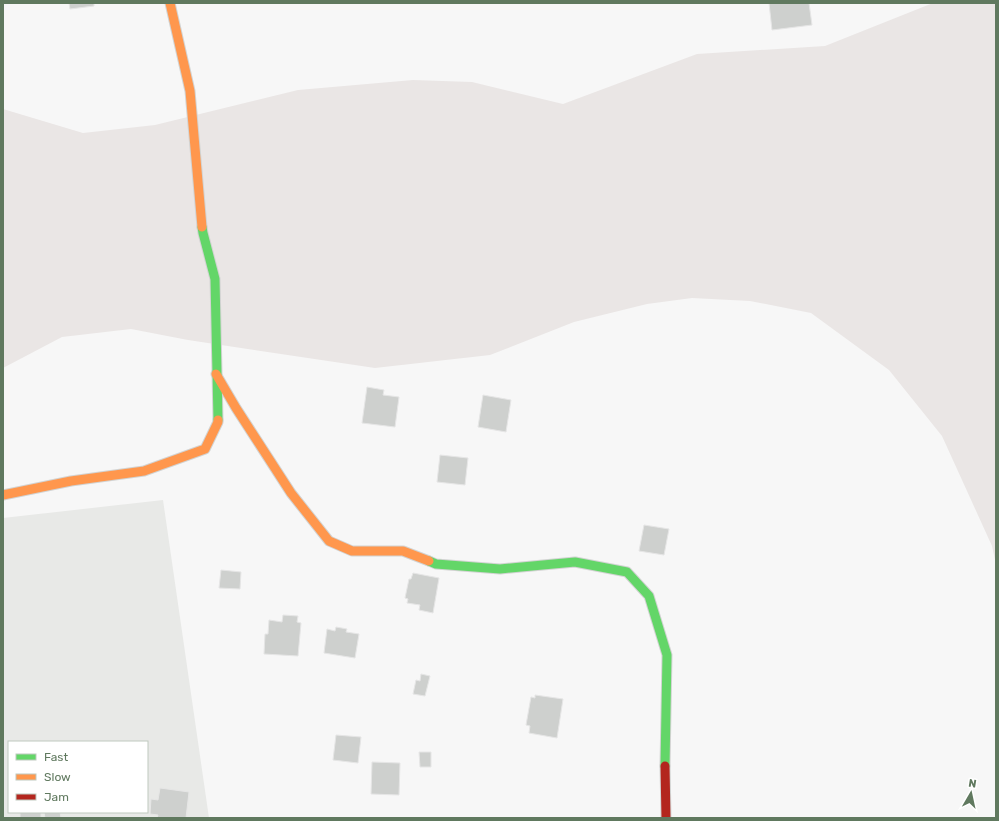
<svg xmlns="http://www.w3.org/2000/svg" width="999" height="821" font-family="Rubik,sans-serif">
  <style>
    .built { fill: #e8e9e7; fill-rule: evenodd }
    .green { fill: #eae6e5 }
    .building { fill: #ced0ce; stroke: #e6e6e6 }
    .lines { fill: none; stroke-linecap: round; stroke-linejoin: round }
    .fast-casing { stroke: #d2d3d2; stroke-width: 11 }
    .slow-casing { stroke: #d2d3d2; stroke-width: 11 }
    .jam-casing { stroke: #d2d3d2; stroke-width: 11 }
    .fast { stroke: #63d668; stroke-width: 9 }
    .slow { stroke: #ff974d; stroke-width: 9 }
    .jam { stroke: #b3261e; stroke-width: 9 }
  </style>
  <rect width="100%" height="100%" fill="#f7f7f7"/>
  <path class="built" d="M163,500l46,318h-206v-300zM9,742h138v70h-138z"/>
  <path class="green" d="M933,3h63v561l-4,-18 -50,-110 -53,-66 -78,-57 -61,-12 -58,-3 -45,6 -73,18 -84,33 -115,13 -187,-28 -57,-11 -69,8 -59,31v-259l80,24 72,-8 143,-35 115,-10 59,2 91,22 134,-50 128,-8z"/>
  <path class="building" d="M69,3h25v3l-24,3z
    M769,3h40l3,22 -40,5z
    M367,387l17,3 -1,5 16,2 -4,30 -33,-4z
    M483,395l28,5 -5,32 -28,-5z
    M440,455l28,3 -3,27 -28,-3z
    M644,525l25,4 -5,26 -25,-4z
    M221,570l20,2 -1,17 -21,-1z
    M413,573l26,5 -6,35 -14,-3 1,-5 -13,-2 1,-4 -3,-1 4,-19h2z
    M283,615l15,1 -1,6 4,1 -3,33 -34,-2 1,-20h3l1,-14 13,2z
    M336,627l11,2 -1,3 13,2 -4,24 -31,-5 3,-24 8,2z
    M421,674l9,2 -5,20 -12,-2 3,-14 4,1z
    M535,695l28,4 -6,39 -28,-5 1,-7 -4,-1 5,-28 4,1z
    M336,735l25,2 -3,26 -25,-3z
    M419,752h12v15h-11z
    M372,762l28,1 -1,32 -28,-1z
    M160,788l29,4 -3,26h-29l1,-3 -8,-1 1,-15 7,1z
    M20,812h21v6h-21z
    M44,812h16l1,6h-16z"/>
  <g class="lines">
    <g class="fast-casing">
      <path id="fast" d="M202,227l1,6 12,46 3,141
        M429,561l7,3 64,5 75,-7 52,10 22,24 18,59 -2,111"/>
    </g>
    <g class="slow-casing">
      <path id="slow" d="M170,3l20,88 12,136
        M216,374l20,34 55,85 38,48 23,10h51l26,10
        M3,495l68,-14 73,-10 61,-22 13,-27v-2"/>
    </g>
    <g class="jam-casing">
      <path id="jam" d="M665,766l1,52"/>
    </g>
    <use href="#fast" class="fast"/>
    <use href="#slow" class="slow"/>
    <use href="#jam" class="jam"/>
  </g>
  <rect width="999" height="821" fill="none" stroke="#60795f" stroke-width="8"/>
  <rect x="8" y="741" width="140" height="72" fill="#ffffff" stroke="#bfc9bf"/>
  <rect x="16" y="754" width="20" height="6" fill="#63d668" stroke="#bfc9bf"/>
  <text x="44" y="761" font-size="12" fill="#60795f">Fast</text>
  <rect x="16" y="774" width="20" height="6" fill="#ff974d" stroke="#bfc9bf"/>
  <text x="44" y="781" font-size="12" fill="#60795f">Slow</text>
  <rect x="16" y="794" width="20" height="6" fill="#b3261e" stroke="#bfc9bf"/>
  <text x="44" y="801" font-size="12" fill="#60795f">Jam</text>
  <g transform="translate(971 793) rotate(9)" stroke="#ffffff" stroke-width="3" paint-order="stroke">
  <path d="M0-3L7 15L0 10L-7 15Z" fill="#60795f"/>
  <text y="-6" font-size="11" font-weight="bold" text-anchor="middle" fill="#60795f">N</text>
  </g>
</svg>
